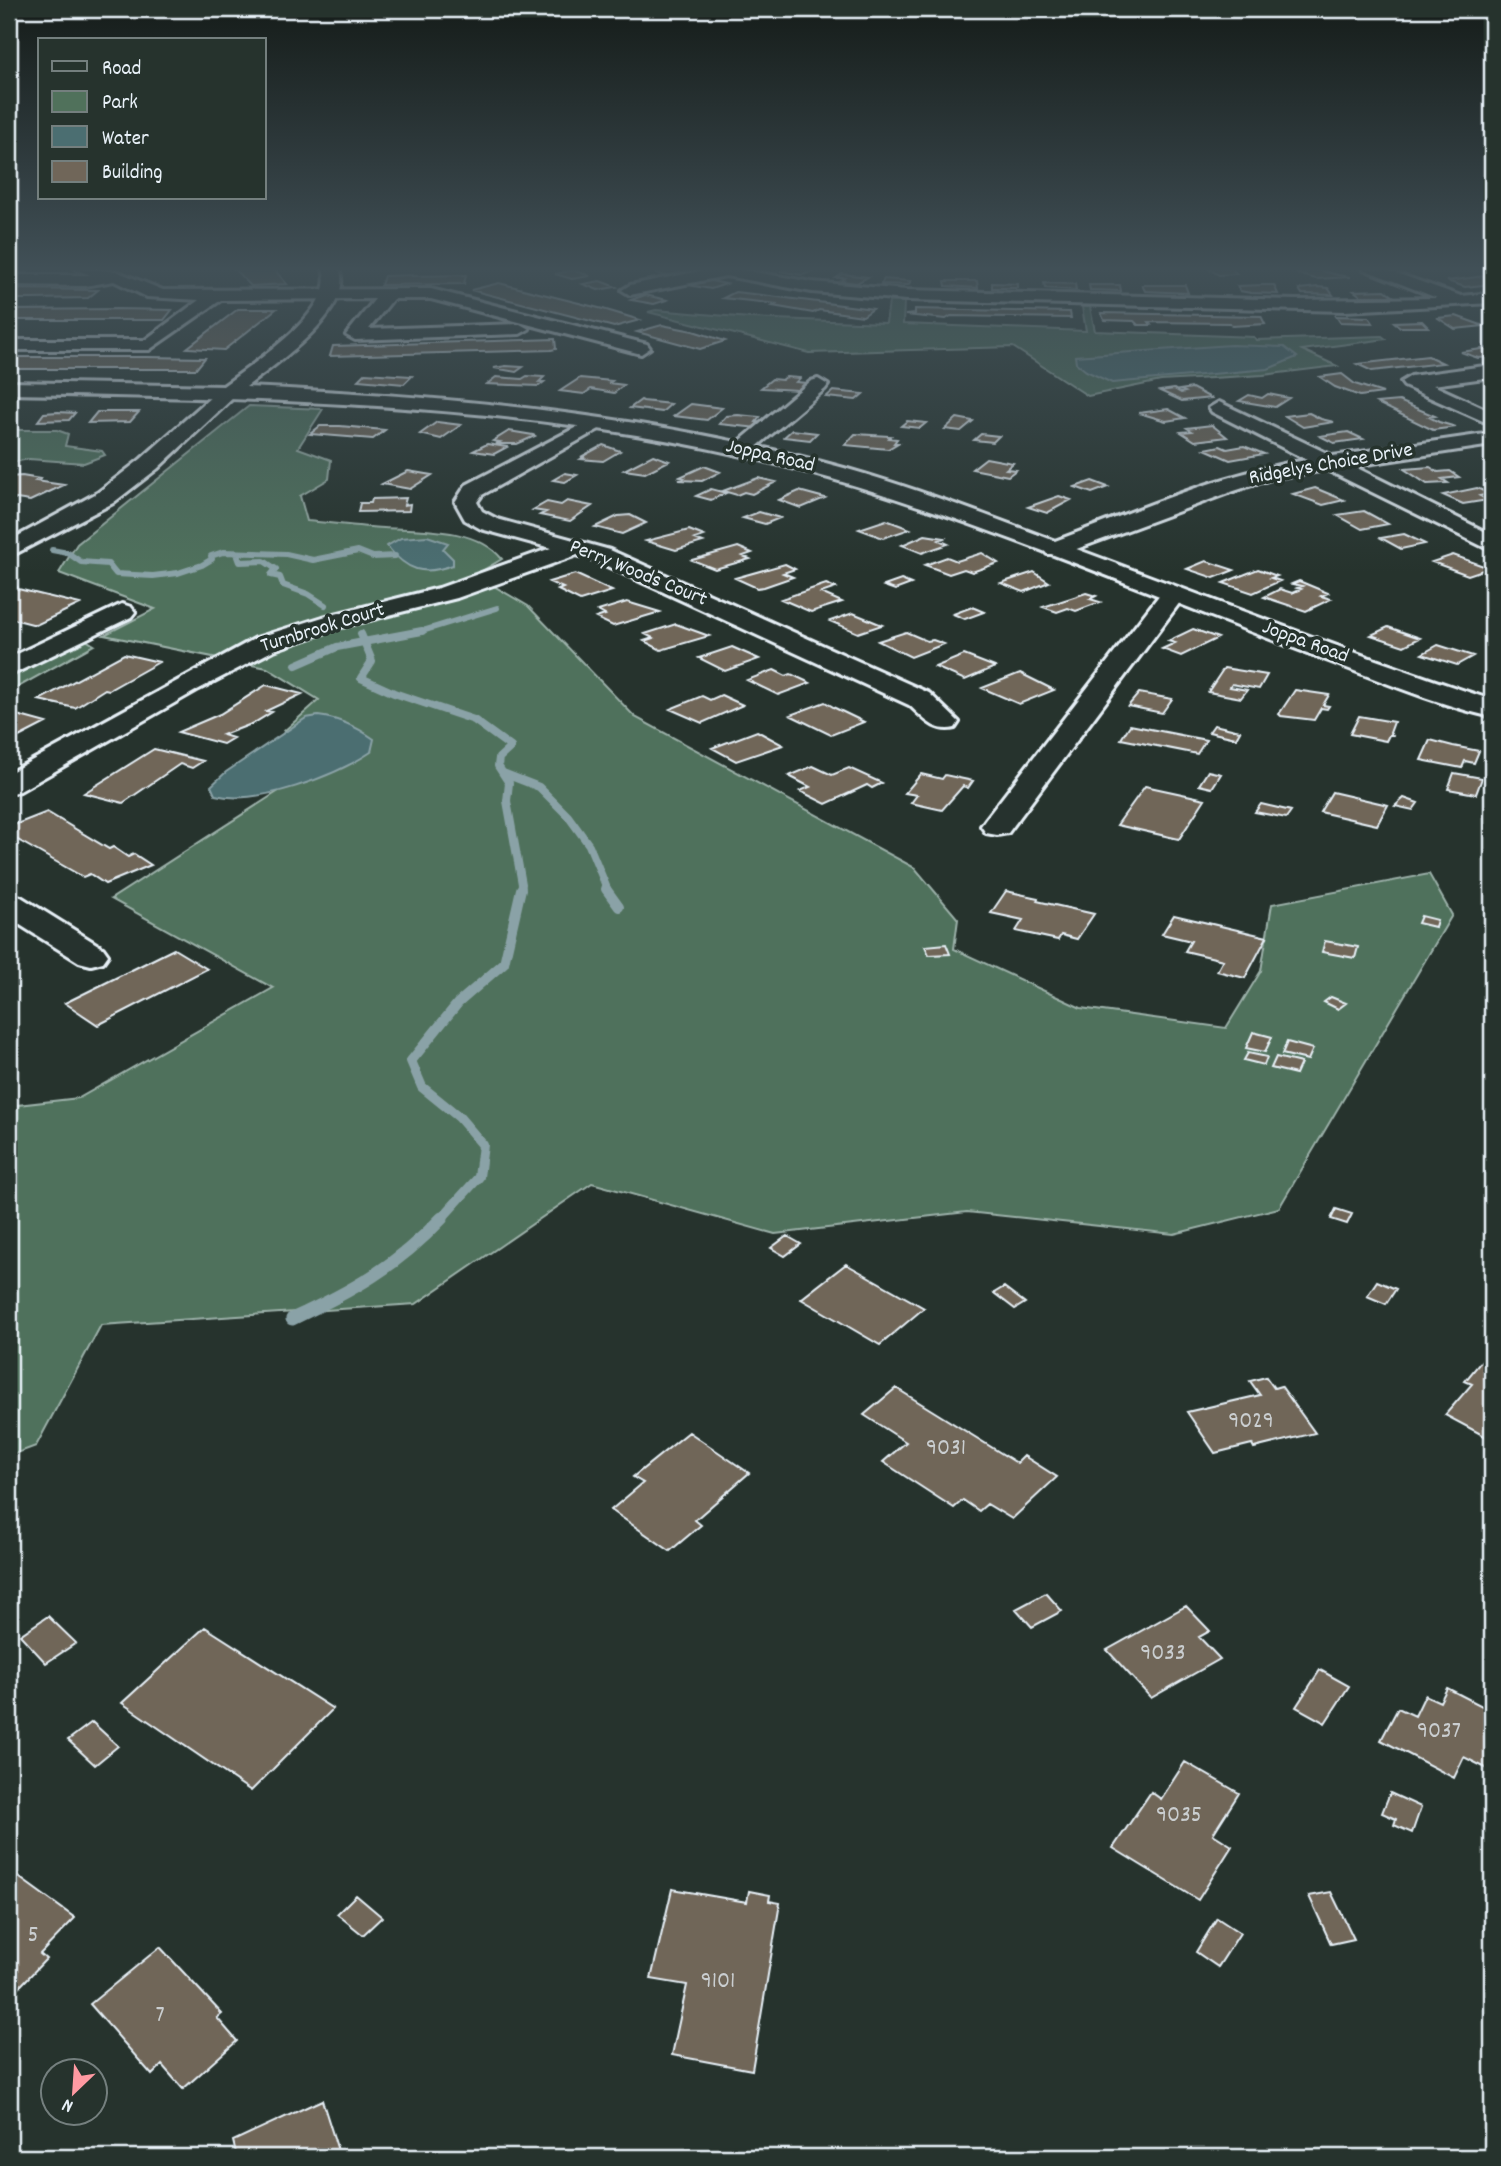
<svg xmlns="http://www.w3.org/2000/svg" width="1501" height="2166" font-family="Dekko,sans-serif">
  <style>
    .green { fill: #50715b; stroke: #9cb1aa; stroke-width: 2 }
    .water { fill: #4b6e71; stroke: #8aa2a7; stroke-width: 2 }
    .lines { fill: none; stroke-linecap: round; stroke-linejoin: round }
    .stream-far3 { stroke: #8aa2a7; stroke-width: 6 }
    .stream-far2 { stroke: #8aa2a7; stroke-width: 8 }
    .stream-far1 { stroke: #8aa2a7; stroke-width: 10 }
    .stream { stroke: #8aa2a7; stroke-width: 13 }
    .building { fill: #706659; stroke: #e8f1f8; stroke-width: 2 }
    .minor-casing { stroke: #e8f1f8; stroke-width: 6 }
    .major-casing { stroke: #e8f1f8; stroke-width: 6 }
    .minor { fill: #26332d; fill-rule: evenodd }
    .major { fill: #26332d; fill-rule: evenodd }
    .labels { text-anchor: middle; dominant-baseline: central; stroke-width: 7; stroke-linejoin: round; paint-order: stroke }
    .far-street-label { font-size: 21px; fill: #e8f1f8; stroke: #26332d }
    .near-number-label { font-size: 24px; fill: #caced0 }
  </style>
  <rect width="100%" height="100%" fill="#26332d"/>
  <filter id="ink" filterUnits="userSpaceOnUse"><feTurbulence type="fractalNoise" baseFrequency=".0143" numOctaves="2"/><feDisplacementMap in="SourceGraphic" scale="14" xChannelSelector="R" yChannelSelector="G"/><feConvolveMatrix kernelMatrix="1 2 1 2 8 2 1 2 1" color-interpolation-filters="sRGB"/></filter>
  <g filter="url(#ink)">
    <path class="green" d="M889,302h15l-1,22 183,7 -4,-24h8l5,24 159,6 2,3 126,-4 4,3 -84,11 35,16 -74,9 -102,6 -73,15 -75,-49 -204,6 -161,-41 8,-2 94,8 136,5z
      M249,406l74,3 -25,39 33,12 -2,19 -29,17 7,25c26,2 51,6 77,7 37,2 92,-1 118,31l-27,16 53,31 107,111 280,151 43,51 -4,30 127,59 145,20 35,-57 11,-67 157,-30 23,41 -173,293 -105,26 -207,-22 -192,22 -183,-51 -176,121 -315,21 -65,121 -27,10v-350l70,-8 194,-110 -162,-89 202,-130 -35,-15 6,-23 35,-31 -52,-32 -163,-33 51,-26 -96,-36 18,-29z
      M9,430h48l11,4 -3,12 37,5 3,4 -21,8 -55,-4 -20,4z
      M86,640l8,5 -85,47v-15z"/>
    <path class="water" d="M1231,345l53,2 13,10 -29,12 -156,14 -26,-12 -10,-8 -1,-7z
      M427,536l21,7 -5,6 10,10v6c-30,11 -46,6 -66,-19l14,-8z
      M318,716c21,2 39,11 56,23l-3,13c-36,24 -114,54 -156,43l-4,-9 15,-14 80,-54z"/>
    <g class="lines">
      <path class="stream-far3" d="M52,550l16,3 13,9 27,2 8,10 37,2 25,-3 24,-8 10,-6 -1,-3 12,-4 63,2 27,6 45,-9 15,6 22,-1
        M237,554l3,8 24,-1 12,8 -5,6 9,2 3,8 25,9 17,11
        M416,633l81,-25"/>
      <path class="stream-far2" d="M361,634l11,27 -11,17 33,15 80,27 37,27 -12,11 -1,8 11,17 -2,18 15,83 -1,7
        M296,665l41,-18 85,-16
        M503,773l36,14 29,29 21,29 19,46"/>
      <path class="stream-far1" d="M606,889l13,18
        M440,1220l39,-43 4,-32 -24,-28 -37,-30 -11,-26 47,-58 46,-40 17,-74"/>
      <path class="stream" d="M292,1319c60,-28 104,-52 150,-101"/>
    </g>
    <path class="building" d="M234,269h40l13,15 -36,2z
      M669,269l17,4 -19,4 -16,-6z
      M788,269h11l14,2 -11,4 -22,-4z
      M1209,269h23l5,5 -18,1z
      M1315,269l23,6 12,2 -34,2 -18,-5z
      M573,270l17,6 -18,3 -17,-5z
      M842,274l26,3 -11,6 -16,-2 4,-3h-9z
      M412,275v1l54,-1 -2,9 -83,1 3,-9z
      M1492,275v9l-27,3 -18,-6z
      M884,279l27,2 -3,4 -27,-1z
      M706,280l20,4 -15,5 -23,-4z
      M600,281l16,6 -18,3 -15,-6z
      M945,281h32l1,7 -32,-2z
      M499,283l104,26 37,11 -26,7 -143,-37z
      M992,283l26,1v4h-26z
      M1044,283l31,1 1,6 -31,-2z
      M1089,285h31l1,6 -31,-1z
      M1142,285h43l3,8 -43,-2z
      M1263,285h11l4,9 -27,-1 -11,-2 -3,-5z
      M1318,287l10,1 5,7 -31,-1 -3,-5z
      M9,290v-1l89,1 -10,8 -56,1h-23z
      M1385,290l8,6h-32l-7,-5z
      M735,292l27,3 111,14 -10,7 -44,-6 -6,3 -40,-7 5,-2 -55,-6z
      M645,295l22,5 -13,4 -23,-4z
      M238,309h38l-52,41 -37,-2z
      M915,309l155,3 1,6 -120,-2 -5,3 -41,-4 10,-1z
      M9,310l109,-1 54,1 -8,10h-155z
      M1101,313l160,3 4,8 -33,2 -2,-3 -81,-1 2,3h-13l-4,-4 -30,-1z
      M1336,316l33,1 4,6 -33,-1z
      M1456,316l28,10 -29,3 -17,-11z
      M1422,321l6,6h-28l-6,-5z
      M662,325l31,6 32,10 -25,8 -63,-17z
      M555,339l1,10 -5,1 -221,6 3,-10z
      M1488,348h4l-1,9 -13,1 -17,-6z
      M1428,356l15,7 -71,8 -15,-7z
      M9,357h138l58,1 -9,11h-187z
      M506,366l17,1 -7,5 -22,-4z
      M365,373l47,3 -8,8 -46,-4z
      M1342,374l13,10 28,9 -23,3 -25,-9 -15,-10z
      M527,376l17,1 -5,5h5l-5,4 -52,-2 9,-7 26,2z
      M786,377l14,1 -4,4 11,1 -9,7 -37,-2 11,-9 10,1z
      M580,378l32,3 -3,2 15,2 -10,8 -23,-4 -7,5 -24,-3z
      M1192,388l19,10 -29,3 -22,-10 14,-2 7,4 4,-1 -5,-2z
      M833,391l30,3 -7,6 -30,-3z
      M1268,394l21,4 -14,9 -36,-6 10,-6 13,3z
      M641,400l2,1 28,3 -9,8 -32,-4z
      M1399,401l36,15 -6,1 10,5 17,5 -23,3 -56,-27z
      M691,404l31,4 -15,12 -33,-4z
      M1168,409l17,9 -19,3 -27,-8z
      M58,412l17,1 -6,7 -31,1 6,-8z
      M97,412h42l-9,10 -42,1z
      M1309,413l12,6 13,3 -31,5 -18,-11z
      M738,415l22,2 -4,5 7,1 -5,5 -39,-4 7,-8z
      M957,418l16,3 -12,10 -16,-2z
      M907,421l19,2 -6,5 -19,-2z
      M437,422l24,3 -20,14 -21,-5z
      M1212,425l15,12 -32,4 -14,-9 11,-1 -5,-3z
      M320,426h20l45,4 -12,9 -63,-5z
      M792,430l25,3 -7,7 -26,-3z
      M509,431l24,4 2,1 -18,8h-21l4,-2 -7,-1z
      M1348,432l15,7 -29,4 -14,-7z
      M855,434l36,2 -2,2 8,1 -3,4h4l-10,6 -43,-4z
      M981,434l18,2 -6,6 -19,-2z
      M487,444l20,3 -13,7 -21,-3z
      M603,445l17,6 -17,10 -22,-2 4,-2h-4z
      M1220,446l7,3 17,-3 20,8 -34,6 -25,-11z
      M653,455l16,6 -24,12 -21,-3z
      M986,458l27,5 -7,6 10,1 -8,6 -36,-7z
      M704,466l16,6 -18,9 -23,-1 5,-2 -4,-1z
      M1430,467l8,5 12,-1 9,6 -17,2 6,4 -21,1 -23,-15z
      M408,471l24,4 -22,14 -28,-5z
      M565,473l12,2 -12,7 -12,-2z
      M22,476l18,3 -4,2 28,4 -34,16 -21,-3v-21z
      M758,478l18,4 -24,12 -8,-2 -7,3 -14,-4z
      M1092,481l16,6 -16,6 -17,-6z
      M1315,488l29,12 -21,5 -30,-11z
      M1477,488l13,6 -10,2 8,4 -25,4 -20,-9z
      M711,489l15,4 -15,7 -15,-4z
      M799,491l26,7 -24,10 -22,-8z
      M1059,496l12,4 -24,13 -19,-6z
      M406,498l-2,7 6,-1 -1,7 -51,1 2,-9h11l1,-4z
      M567,501l25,5 -22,15 -30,-6 6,-3 -13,-2 14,-8 14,3z
      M1364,511l24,13 -26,5 -25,-14z
      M759,512l21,6 -15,6 -22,-6z
      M630,515l16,8 -24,11 -27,-7 23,-11z
      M886,520l24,9 -27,9 -24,-9z
      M689,530l15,6 -9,3 8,3 -27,8 -30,-9z
      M1404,534l21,10 -24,5 -20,-11z
      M925,535l19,3 -5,2 9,4 -26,9 -20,-8z
      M738,547l14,6 -9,3 7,3 -35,10 -23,-9z
      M982,553l16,10 -26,9 -8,-3 -15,5 -24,-9 22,-8 10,4z
      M1453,555l36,13 -21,7 -36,-13z
      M1206,561l28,9 -20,8 -27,-9z
      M785,564l10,5 -12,4 10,4 -29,10 -7,1 -22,-10z
      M1258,569l19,7 -6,2 9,3 -27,12 -30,-10z
      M1034,572l15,10 -25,10 -23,-9z
      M575,574l37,17 -32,10 -22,-11 5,-2 -14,-6z
      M901,580l10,4 -16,6 -11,-4z
      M1299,581l29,12 -7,3 10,3 -25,12 -42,-14 16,-8 12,4 9,-4 -4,-1 5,-2 -10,-2z
      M826,584l10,4 -15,5 21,9 -31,10 -30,-13z
      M9,585l9,2 -4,1 66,16 -44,21 -27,-7z
      M1086,593l10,3 -6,3 10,3 -24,9 -8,-3 -11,4 -14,-5z
      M627,602l33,10 -47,14 -17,-8 9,-3 -7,-4z
      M972,607l12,5 -19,7 -12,-5z
      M853,613l29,12 -24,8 -28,-12z
      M676,624l33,12 -48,14 -17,-9 9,-3 -8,-4z
      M1388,627l32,11 -16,8 -33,-11z
      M1193,629l25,9 -37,18 -19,-7 13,-6 -7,-2z
      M906,632l21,9 6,-1 11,4 -33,13 -33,-16z
      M1438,645l35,11 -16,9 -35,-11z
      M732,647l27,12 -34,12 -26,-13z
      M124,654l35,8 -50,28 -4,-1 -30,19 -36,-8z
      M964,655l31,12 -30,13 -30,-13z
      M1224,668l43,7 -8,14 -27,-5 -2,3 17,3 -6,8 -33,-6z
      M774,670l12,6 5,-2 19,9 -32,12 -31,-15z
      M1020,673l34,17 -35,14 -37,-16z
      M266,685l36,9 -36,17 6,1 -18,11 -31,12 10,3 -10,6 -45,-12 42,-18z
      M1295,690l34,5 -6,10 6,1 -2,3 -6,-1 -7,12 -33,-4 -2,-2z
      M1139,693l33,6 -10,14 -34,-7z
      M721,695l22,10 -41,18 -32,-14 32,-13 8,4z
      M825,702l10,6 29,14 -33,13 -41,-20z
      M13,714l33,9 -37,19v-26z
      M1359,716l35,6 -4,11 2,2h-3l-3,6 -36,-7z
      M1130,725l76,15 -9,14 -76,-15z
      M1214,725l26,6 -4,7 -27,-6z
      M757,731l26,14 -47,16 -24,-13z
      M1430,740l23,6 26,5 -5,12 -9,-2 -3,7 -41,-8z
      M154,749l49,12 -11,7 -12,-4 -57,39 -39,-10z
      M813,766l19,9 17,-7 33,15 -10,5 -5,-3 -41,19 -26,-13 10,-4 -21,-11z
      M1208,771l13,3 -9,14 -13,-3z
      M1454,773l28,5 -6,16 -28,-5z
      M921,774l21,5 3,-4 28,6 -5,7 -5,-2 -21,24 -31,-7 6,-8 -12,-2z
      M1145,786l60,13 -26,40 -62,-14z
      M1332,792l56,13 -11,20 -57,-13z
      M1404,798l14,5 -5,7 -18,-4z
      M1261,804l30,7 -5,7 -31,-6z
      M47,812l62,37 4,-2 15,10 6,-3 17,11 -46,19 -15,-10 -7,3 -74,-42v-8z
      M1006,891l32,7 -1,3 57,13 -17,25 -16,-4 -3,5 -42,-9 7,-11 -32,-7z
      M1174,915l93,22 -22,41 -28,-7 6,-11 -38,-9 6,-10 -29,-7z
      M1421,916l16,4 -2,7 -17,-4z
      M1325,941l33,6 -3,11 -33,-6z
      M946,944l4,10 -21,1 -4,-9z
      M174,949l33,20 -109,56 -33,-22z
      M1331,997l15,6 -8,6 -14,-7z
      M1253,1032l19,5 -7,15 -19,-4z
      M1287,1042l26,7 -5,11 -26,-6z
      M1248,1053l19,4 -3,8 -20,-5z
      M1276,1057l25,6 -5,11 -25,-6z
      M1336,1209l16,5 -5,10 -16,-5z
      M787,1236l14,8 -16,12 -14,-8z
      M846,1264l78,44 -44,37 -79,-46z
      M1377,1281l19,8 -10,15 -19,-8z
      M1004,1287l21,16 -10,6 -21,-16z
      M1492,1348v92l-47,-25 27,-31 -7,-3z
      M1266,1377l8,11 7,-2 34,47 -61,15 -2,-4 -37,9 -28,-41 73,-17 -10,-14z
      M896,1388l121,75 7,-7 33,21 -45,42 -25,-15 -8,7 -16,-11 -9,8 -71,-46 23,-20 -42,-27z
      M689,1432l60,41 -54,47 6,5 -31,26 -59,-41 32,-27 -10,-6z
      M1046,1593l16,18 -30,16 -16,-18z
      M1186,1606l24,25 -11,6 21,22 -69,39 -44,-48z
      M48,1616l28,27 -30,20 -26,-28z
      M205,1627l128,82 -82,82 -129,-88z
      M1320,1670l29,16 -24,37 -29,-16z
      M1447,1688l45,23v48l-4,10 -24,-12 -10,21 -73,-38 17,-32 17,8 10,-21 15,7z
      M92,1722l26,24 -23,19 -27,-25z
      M1185,1762l54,31 -26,41 19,12 -34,54 -85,-52 38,-56 10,7z
      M1390,1793l31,14 -9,26 -18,-8 2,-6 -14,-6z
      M9,1870l66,48 -35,36 6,5 -37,39z
      M672,1889l75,13 2,-11 21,4 -1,6 11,2 -28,167 -80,-15 15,-70 -36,-6z
      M1331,1892l23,47 -23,5 -22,-48z
      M356,1895l26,22 -19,18 -26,-21z
      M1217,1918l23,15 -22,34 -22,-15z
      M160,1947l62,67 -5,4 20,23 -54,48 -21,-24 -10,10 -62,-71z
      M322,2100l18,57h-103l-4,-16z"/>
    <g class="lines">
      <g class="minor-casing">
        <path id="minor" d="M76,269l40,2 47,19 268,-1 216,55 3,4 -9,6 -210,-55h-38l-24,30 151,-5 9,5 -9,5 -165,6 -9,-5 29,-36 -154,1 -72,50h-140v-10h136l54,-40 -52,-3 -33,-16 -29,5 -76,-1v-10h81z
          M710,269h28l74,13 95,8 389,10 141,-2 -74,-29h22l76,27 31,-3v10l-147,8 -438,-11 -95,-8 -86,-16 -96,19 -8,-5 8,-5z
          M1492,365v12l-59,8 59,27v13l-88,-39 -3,-4 10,-6z
          M818,379l10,6 -3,4 -77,65h-14l-4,-4 4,-4 77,-65z
          M227,387l7,2 3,4 -3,4 -77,72 -44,34 -104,54v-16l88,-48 44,-34 79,-70z
          M1219,402l114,54 159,-23v12l-139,21 139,69v16l-165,-81 -53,8 -43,14 -168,62h-16l-4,-5 4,-5c85,-31 170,-71 260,-84l-95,-48 -3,-4z
          M594,418l10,6 -3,4 -119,67 -5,7 5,9 15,8 113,31 319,143 30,29 -4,6c-21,5 -31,-10 -46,-23l-315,-145 -17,-5 -120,43 -116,29 -67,23 -75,39 -179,102 -11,3v-21l247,-135 67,-21 116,-29 112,-40 -70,-19 -16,-9 -10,-18 11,-17z
          M1173,586l9,3 4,5 -178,239 -11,2 -11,-2 -5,-7 5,-7 178,-230z
          M122,604l9,3 4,5 -4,5 -122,59v-18z
          M9,894l12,3 82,51 5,7 -5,7 -12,3 -12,-3 -70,-44z"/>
      </g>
      <g class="major-casing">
        <path id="major" d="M323,269h16c17,41 -65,96 -93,118 201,9 403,27 598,81 77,22 152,51 227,79 140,52 279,106 421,153v17c-61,-14 -122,-41 -182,-63 -151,-56 -300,-121 -454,-168 -274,-84 -564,-87 -847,-92v-12l214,4c29,-22 115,-76 100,-117z"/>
      </g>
      <use href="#minor" class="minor"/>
      <use href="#major" class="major"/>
    </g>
  </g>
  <linearGradient id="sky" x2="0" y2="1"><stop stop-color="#151c19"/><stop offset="0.47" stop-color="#415057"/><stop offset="1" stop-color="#415057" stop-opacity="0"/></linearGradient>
  <rect width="1501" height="572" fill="url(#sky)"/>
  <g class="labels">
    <g class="far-street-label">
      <text transform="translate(770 457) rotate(13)">Joppa Road</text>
      <text transform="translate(1331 465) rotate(-10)">Ridgelys Choice Drive</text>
      <text transform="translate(638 574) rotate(22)">Perry Woods Court</text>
      <text transform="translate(323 629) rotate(-17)">Turnbrook Court</text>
      <text transform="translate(1305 643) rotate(20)">Joppa Road</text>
    </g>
    <g class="near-number-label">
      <text x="1251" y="1422">9029</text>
      <text x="946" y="1449">9031</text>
      <text x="1163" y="1654">9033</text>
      <text x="1439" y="1732">9037</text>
      <text x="1179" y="1816">9035</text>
      <text x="33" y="1936">5</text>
      <text x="718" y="1982">9101</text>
      <text x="160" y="2016">7</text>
    </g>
  </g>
  <rect width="1501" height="2166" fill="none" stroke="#26332d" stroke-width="35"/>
  <rect x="18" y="18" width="1466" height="2131" fill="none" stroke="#e8f1f8" stroke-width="2.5" filter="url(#ink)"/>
  <rect x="38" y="38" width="228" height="161" fill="#26332d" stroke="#747f7e" stroke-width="2"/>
  <rect x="52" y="61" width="35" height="10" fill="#26332d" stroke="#747f7e" stroke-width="2"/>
  <text x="102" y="74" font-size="21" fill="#e8f1f8">Road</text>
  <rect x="52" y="91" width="35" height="21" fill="#50715b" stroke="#747f7e" stroke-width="2"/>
  <text x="102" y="108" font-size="21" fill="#e8f1f8">Park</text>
  <rect x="52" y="126" width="35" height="21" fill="#4b6e71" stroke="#747f7e" stroke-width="2"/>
  <text x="102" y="144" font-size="21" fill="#e8f1f8">Water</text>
  <rect x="52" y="161" width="35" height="21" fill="#706659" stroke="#747f7e" stroke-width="2"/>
  <text x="102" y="178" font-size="21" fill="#e8f1f8">Building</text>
  <g transform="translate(74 2092) rotate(205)"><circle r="33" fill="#26332d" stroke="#747f7e" stroke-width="2"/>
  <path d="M0-5L12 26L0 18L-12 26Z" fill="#ff9aa2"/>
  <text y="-10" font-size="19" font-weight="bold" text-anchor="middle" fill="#e8f1f8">N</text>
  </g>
</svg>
